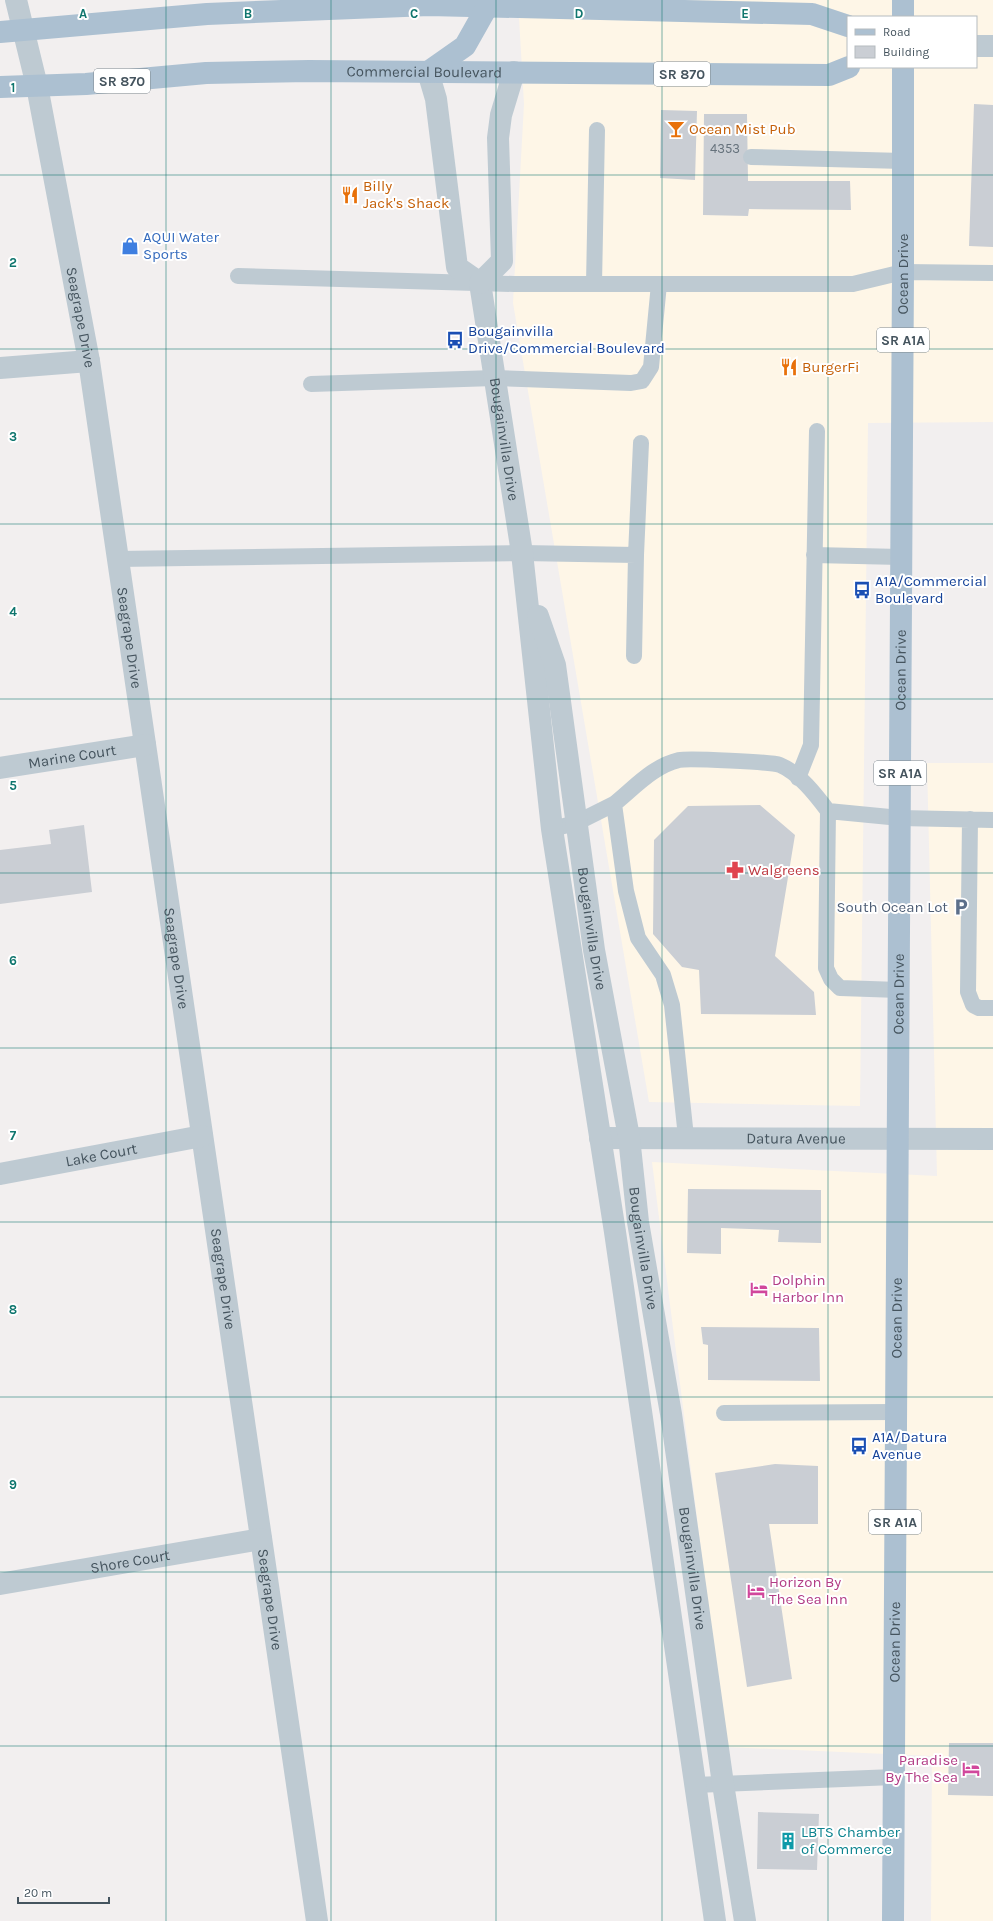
<svg xmlns="http://www.w3.org/2000/svg" width="993" height="1921" font-family="Karla,sans-serif">
  <style>
    .commercial { fill: #fef6e7; fill-rule: evenodd }
    .building { fill: #caced4 }
    .lines { fill: none; stroke-linecap: round; stroke-linejoin: round }
    .service { stroke: #becad2; stroke-width: 16 }
    .minor { stroke: #becad2; stroke-width: 22 }
    .tertiary { stroke: #becad2; stroke-width: 22 }
    .primary { stroke: #acc0d1; stroke-width: 22 }
    .grid { fill: none; stroke: #0f766e; stroke-width: 1; stroke-opacity: 0.55 }
    .labels { text-anchor: middle; dominant-baseline: central; stroke-width: 4; stroke-linejoin: round; paint-order: stroke }
    .number-label { font-size: 13px; fill: #66727c }
    .shield { fill: #fff; stroke: #7d878e; stroke-width: 1 }
    .shield-label { font-size: 14px; font-weight: bold; fill: #45545e }
    .street-label { font-size: 15px; fill: #45545e; stroke: #fff }
    .food-label { font-size: 15px; fill: #c56008; stroke: #fff; text-anchor: start }
    .shop-label { font-size: 15px; fill: #366cbe; stroke: #fff; text-anchor: start }
    .transit-label { font-size: 15px; fill: #164399; stroke: #fff; text-anchor: start }
    .health-label { font-size: 15px; fill: #be3a42; stroke: #fff; text-anchor: start }
    .service-label { font-size: 15px; fill: #4e5e75; stroke: #fff; text-anchor: end }
    .hotel-label { font-size: 15px; fill: #b23c85; stroke: #fff; text-anchor: start }
    .culture-label { font-size: 15px; fill: #0d838f; stroke: #fff; text-anchor: start }
    .grid-label { font-size: 13px; text-anchor: middle; font-weight: bold; fill: #0f766e; stroke: #fff; stroke-width: 4; stroke-linejoin: round; paint-order: stroke }
  </style>
  <rect width="100%" height="100%" fill="#f2efef"/>
  <path class="commercial" d="M518,0h475v422l-125,1 -8,683 -211,-4 -136,-799 11,-199zM848,17h128v50h-128z
    M927,763h66v1158h-62l1,-165 -206,-9 -74,-585 285,14z"/>
  <path class="building" d="M974,104l19,1v142l-24,-1z
    M661,110l36,1 -2,69 -35,-2z
    M704,114h43l1,67h102l1,29 -102,-1 -1,7 -45,-1z
    M760,805l35,30 -20,121 39,36 2,23 -115,-1 -2,-44 -17,-3 -29,-33 1,-94 34,-34z
    M84,825l8,67 -92,12v-54l51,-6 -2,-14z
    M688,1189l133,1v53l-43,-1 1,-12 -58,-2v26l-34,-1z
    M701,1327l118,1 1,53 -112,-1v-35l-5,-1z
    M775,1464l43,2v58h-49l23,155 -45,8 -32,-214z
    M949,1743h44v53l-45,-1z
    M758,1812l61,2 -2,56 -60,-1z"/>
  <g class="lines">
    <path class="service" d="M751,157l152,4
      M238,276l276,8h339l50,-12 90,1
      M594,284l3,-154
      M311,384l183,-6 137,5 11,-2 9,-14 8,-83
      M636,555l5,-112
      M814,555l87,2
      M118,559l404,-6 114,2 -2,101
      M798,778l13,-33 6,-314
      M614,804c20,-16 39,-38 65,-44 10,-2 92,2 101,5 19,8 36,30 48,46l72,7 93,2
      M828,811l-2,157 5,11 9,9 59,2
      M970,819l-2,173 5,13 6,3h14
      M552,829l24,-6 38,-19 12,87 12,47 25,37 9,30 14,132
      M724,1413l172,-1
      M695,1785l199,-8"/>
    <g class="minor">
      <path id="s1" d="M16,0l21,86 52,275 228,1560"/>
      <path d="M976,46h17"/>
      <path d="M0,368l89,-7"/>
      <path id="s2" d="M0,768l145,-23"/>
      <path id="s3" d="M600,1138l393,1"/>
      <path id="s4" d="M0,1174l202,-38"/>
      <path id="s5" d="M0,1584l261,-45"/>
    </g>
    <g class="tertiary">
      <path d="M428,72l8,27 21,168 23,16"/>
      <path id="s6" d="M480,283l42,270 30,276 63,403 100,689"/>
      <path d="M480,283l22,-22 -4,-123 3,-23 13,-43"/>
      <path id="s7" d="M538,616l17,49 39,285 35,187 9,85 33,192 52,370 22,137"/>
    </g>
    <g class="primary">
      <path d="M903,17v-17"/>
      <path d="M0,32l207,-18 222,-9 383,9 36,12"/>
      <path d="M428,72l37,-26 22,-39"/>
      <path id="s8" d="M0,87l86,-3 120,-11 103,-2 520,4 20,-8"/>
      <path id="s9" d="M893,1921l10,-1649v-205"/>
    </g>
  </g>
  <path class="grid" d="M166,0v1921M331,0v1921M496,0v1921M662,0v1921M828,0v1921M0,175h993M0,349h993M0,524h993M0,699h993M0,873h993M0,1048h993M0,1222h993M0,1397h993M0,1572h993M0,1746h993"/>
  <defs>
    <g id="bar-bare" transform="scale(1.38)"><path d="M-6-5H6L.8 .8V4.5H3.5V6h-7V4.5H-.8V.8Z" fill="#e8710a" stroke="#fff" stroke-width="2.5" paint-order="stroke"/></g>
    <g id="restaurant-bare" transform="scale(1.38)"><path d="M-5-6h1v4h1v-4h1v4h1v-4h1v5L-1.5 .5V6h-2V.5L-5-1ZM5-6V6H3V1.5H1.5Q1.5-4 5-6Z" fill="#e8710a" stroke="#fff" stroke-width="2.5" paint-order="stroke"/></g>
    <g id="shop-bare" transform="scale(1.38)"><path d="M-5-2.5h2.3a2.7 3.5 0 0 1 5.4 0H5L5.5 6h-11ZM-1.5-2.5h3a1.5 2.3 0 0 0-3 0Z" fill="#3f7fe0" stroke="#fff" stroke-width="2.5" paint-order="stroke"/></g>
    <g id="bus-bare" transform="scale(1.38)"><path d="M-5-6H5V4H4V6H2V4H-2V6H-4V4H-5ZM-3.5-4V0h7V-4ZM-3.5 1.2v1.5H-2V1.2ZM2 1.2v1.5H3.5V1.2Z" fill="#1a4fb4" stroke="#fff" stroke-width="2.5" paint-order="stroke"/></g>
    <g id="pharmacy-bare" transform="scale(1.38)"><path d="M-2-6h4v4h4v4h-4v4h-4v-4h-4v-4h4Z" fill="#e0444e" stroke="#fff" stroke-width="2.5" paint-order="stroke"/></g>
    <g id="parking-bare" transform="scale(1.38)"><path d="M-3.5-5.5H1a3.5 3.5 0 0 1 0 7H-1V5.5H-3.5ZM-1-3.4V-.6H.8a1.4 1.4 0 0 0 0-2.8Z" fill="#5c6f8a" stroke="#fff" stroke-width="2.5" paint-order="stroke"/></g>
    <g id="hotel-bare" transform="scale(1.38)"><path d="M-6-4.5h1.5V1H6V5H4.5V3h-9V5H-6ZM-4 0a1.8 1.8 0 1 1 3.6 0ZM.5 0V-2.5h3Q6-2.5 6 0Z" fill="#d1479c" stroke="#fff" stroke-width="2.5" paint-order="stroke"/></g>
    <g id="building-bare" transform="scale(1.38)"><path d="M-4-6H4V6H1V3H-1V6H-4ZM-2.5-4.3h1.7v1.8h-1.7ZM.8-4.3h1.7v1.8H.8ZM-2.5-1h1.7V.8h-1.7ZM.8-1h1.7V.8H.8Z" fill="#0f9aa8" stroke="#fff" stroke-width="2.5" paint-order="stroke"/></g>
  </defs>
  <g fill-rule="evenodd">
    <use href="#bar-bare" x="676" y="129"/>
    <use href="#restaurant-bare" x="350" y="195"/>
    <use href="#shop-bare" x="130" y="246"/>
    <use href="#bus-bare" x="455" y="340"/>
    <use href="#restaurant-bare" x="789" y="367"/>
    <use href="#bus-bare" x="862" y="590"/>
    <use href="#pharmacy-bare" x="735" y="870"/>
    <use href="#parking-bare" x="961" y="907"/>
    <use href="#hotel-bare" x="759" y="1289"/>
    <use href="#bus-bare" x="859" y="1446"/>
    <use href="#hotel-bare" x="756" y="1591"/>
    <use href="#hotel-bare" x="971" y="1769"/>
    <use href="#building-bare" x="788" y="1841"/>
  </g>
  <g class="labels">
    <g class="number-label">
      <text x="725" y="148">4353</text>
    </g>
    <g class="shield">
      <rect x="654" y="62" width="56" height="24" rx="3"/>
      <rect x="94" y="69" width="56" height="24" rx="3"/>
      <rect x="877" y="328" width="52" height="24" rx="3"/>
      <rect x="874" y="761" width="52" height="24" rx="3"/>
      <rect x="869" y="1510" width="52" height="24" rx="3"/>
    </g>
    <g class="shield-label">
      <text x="682" y="74">SR 870</text>
      <text x="122" y="81">SR 870</text>
      <text x="903" y="340">SR A1A</text>
      <text x="900" y="773">SR A1A</text>
      <text x="895" y="1522">SR A1A</text>
    </g>
    <g class="street-label">
      <text stroke="none"><textPath href="#s8" startOffset="425">Commercial Boulevard</textPath></text>
      <text stroke="none"><textPath href="#s9" startOffset="1647">Ocean Drive</textPath></text>
      <text stroke="none"><textPath href="#s1" startOffset="324">Seagrape Drive</textPath></text>
      <text stroke="none"><textPath href="#s6" startOffset="158">Bougainvilla Drive</textPath></text>
      <text stroke="none"><textPath href="#s1" startOffset="648">Seagrape Drive</textPath></text>
      <text stroke="none"><textPath href="#s9" startOffset="1251">Ocean Drive</textPath></text>
      <text stroke="none"><textPath href="#s2" startOffset="73">Marine Court</textPath></text>
      <text stroke="none"><textPath href="#s7" startOffset="318">Bougainvilla Drive</textPath></text>
      <text stroke="none"><textPath href="#s1" startOffset="972">Seagrape Drive</textPath></text>
      <text stroke="none"><textPath href="#s9" startOffset="927">Ocean Drive</textPath></text>
      <text stroke="none"><textPath href="#s3" startOffset="196">Datura Avenue</textPath></text>
      <text stroke="none"><textPath href="#s4" startOffset="103">Lake Court</textPath></text>
      <text stroke="none"><textPath href="#s7" startOffset="642">Bougainvilla Drive</textPath></text>
      <text stroke="none"><textPath href="#s1" startOffset="1296">Seagrape Drive</textPath></text>
      <text stroke="none"><textPath href="#s9" startOffset="603">Ocean Drive</textPath></text>
      <text stroke="none"><textPath href="#s5" startOffset="132">Shore Court</textPath></text>
      <text stroke="none"><textPath href="#s7" startOffset="966">Bougainvilla Drive</textPath></text>
      <text stroke="none"><textPath href="#s1" startOffset="1620">Seagrape Drive</textPath></text>
      <text stroke="none"><textPath href="#s9" startOffset="279">Ocean Drive</textPath></text>
    </g>
    <g class="food-label">
      <text x="689" y="129">Ocean Mist Pub</text>
      <text x="363" y="186">Billy<tspan x="363" dy="17">Jack's Shack</tspan></text>
      <text x="802" y="367">BurgerFi</text>
    </g>
    <g class="shop-label">
      <text x="143" y="237">AQUI Water<tspan x="143" dy="17">Sports</tspan></text>
    </g>
    <g class="transit-label">
      <text x="468" y="331">Bougainvilla<tspan x="468" dy="17">Drive/Commercial Boulevard</tspan></text>
      <text x="875" y="581">A1A/Commercial<tspan x="875" dy="17">Boulevard</tspan></text>
      <text x="872" y="1437">A1A/Datura<tspan x="872" dy="17">Avenue</tspan></text>
    </g>
    <g class="health-label">
      <text x="748" y="870">Walgreens</text>
    </g>
    <g class="service-label">
      <text x="948" y="907">South Ocean Lot</text>
    </g>
    <g class="hotel-label">
      <text x="772" y="1280">Dolphin<tspan x="772" dy="17">Harbor Inn</tspan></text>
      <text x="769" y="1582">Horizon By<tspan x="769" dy="17">The Sea Inn</tspan></text>
      <text x="958" y="1760" text-anchor="end">Paradise<tspan x="958" dy="17">By The Sea</tspan></text>
    </g>
    <g class="culture-label">
      <text x="801" y="1832">LBTS Chamber<tspan x="801" dy="17">of Commerce</tspan></text>
    </g>
  </g>
  <g class="grid-label">
    <text x="83" y="18">A</text>
    <text x="248" y="18">B</text>
    <text x="414" y="18">C</text>
    <text x="579" y="18">D</text>
    <text x="745" y="18">E</text>
    <text x="13" y="92">1</text>
    <text x="13" y="267">2</text>
    <text x="13" y="441">3</text>
    <text x="13" y="616">4</text>
    <text x="13" y="790">5</text>
    <text x="13" y="965">6</text>
    <text x="13" y="1140">7</text>
    <text x="13" y="1314">8</text>
    <text x="13" y="1489">9</text>
  </g>
  <rect x="847" y="16" width="130" height="52" fill="#ffffff" stroke="#b5bbbf"/>
  <rect x="855" y="29" width="20" height="6" fill="#acc0d1" stroke="#b5bbbf"/>
  <text x="883" y="36" font-size="12" fill="#45545e">Road</text>
  <rect x="855" y="46" width="20" height="12" fill="#caced4" stroke="#b5bbbf"/>
  <text x="883" y="56" font-size="12" fill="#45545e">Building</text>
  <path d="M18 1897v6h91v-6" fill="none" stroke="#45545e" stroke-width="2"/>
  <text x="24" y="1897" font-size="12" fill="#45545e" stroke="#ffffff" stroke-width="3" paint-order="stroke">20 m</text>
</svg>
